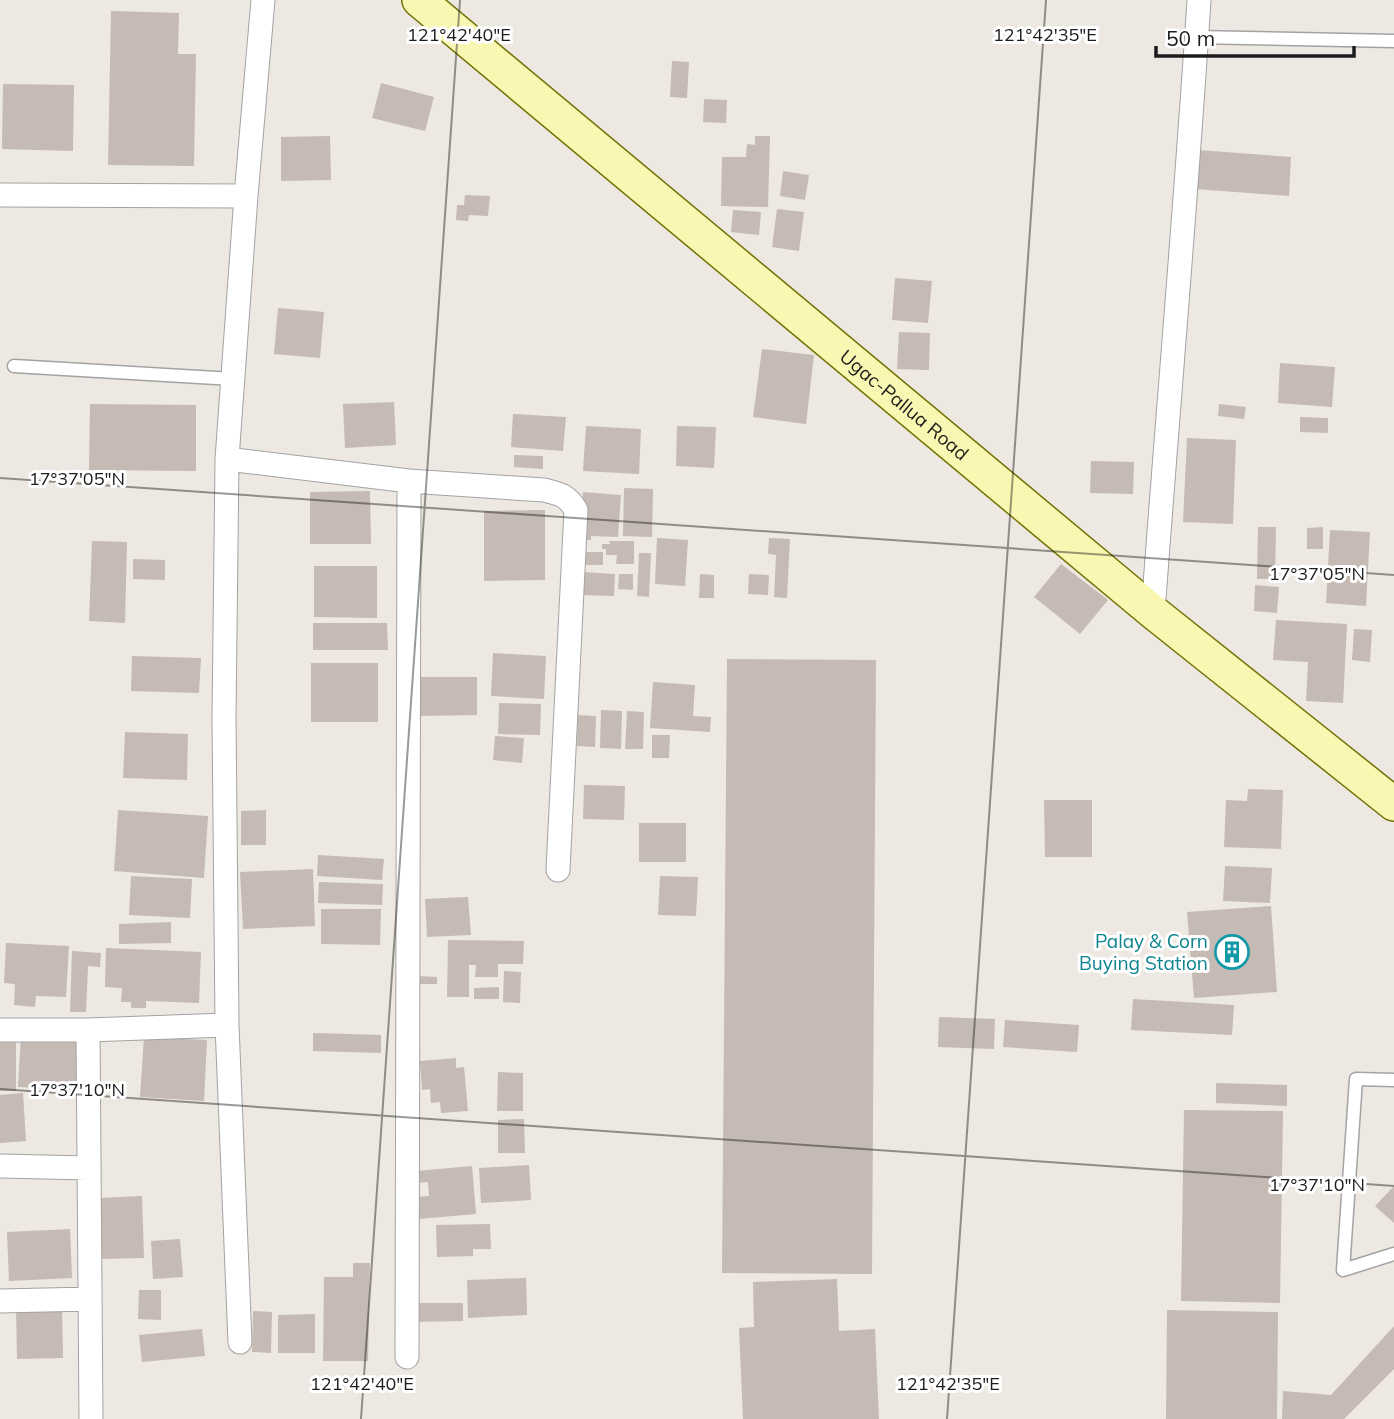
<svg xmlns="http://www.w3.org/2000/svg" width="1394" height="1419" font-family="Mulish,sans-serif">
  <style>
    .building { fill: #c5bab4 }
    .lines { fill: none; stroke-linecap: round; stroke-linejoin: round }
    .lane-casing { stroke: #a3a3a3; stroke-width: 15 }
    .street-casing { stroke: #a3a3a3; stroke-width: 25 }
    .secondary-casing { stroke: #717203; stroke-width: 36 }
    .lane { stroke: #fff; stroke-width: 12 }
    .street { stroke: #fff; stroke-width: 23 }
    .secondary { stroke: #faf7b2; stroke-width: 33 }
    .ticks { fill: none; stroke: #1c1c1c; stroke-width: 2; stroke-opacity: 0.45 }
    .labels { text-anchor: middle; dominant-baseline: central; stroke-width: 6; stroke-linejoin: round; paint-order: stroke }
    .street-label { font-size: 19px; fill: #1c1c1c; stroke: #fff }
    .culture-label { font-size: 19px; fill: #0d838f; stroke: #fff; text-anchor: end }
    .ticks-label { font-size: 18px; text-anchor: middle; fill: #1c1c1c; stroke: #fff; stroke-width: 6; stroke-linejoin: round; paint-order: stroke }
  </style>
  <rect width="100%" height="100%" fill="#ede8e1"/>
  <path class="building" d="M111,11l68,2 -1,41h18l-2,112 -86,-1z
    M672,61l17,1 -2,36 -17,-1z
    M381,83l53,14 -9,34 -53,-13z
    M3,84l71,1 -1,66 -71,-2z
    M704,99l23,1 -1,23 -23,-1z
    M330,136l1,44 -50,1v-44z
    M755,136h15l-2,71 -47,-1 1,-49h24l1,-13 8,1z
    M1198,150l93,7 -2,39 -94,-7z
    M783,171l26,4 -4,25 -25,-4z
    M465,195l25,1 -2,20 -19,-1 -1,6 -12,-1 1,-15h7z
    M777,209l27,3 -5,39 -27,-4z
    M733,210l28,2 -2,23 -28,-3z
    M895,278l37,3 -4,42 -36,-3z
    M278,308l46,4 -4,46 -46,-4z
    M899,332l31,1 -1,37 -32,-1z
    M762,349l52,6 -8,69 -53,-7z
    M1280,363l55,4 -3,40 -54,-4z
    M394,402l2,43 -51,3 -2,-44z
    M90,404l106,1v66l-107,-1z
    M1219,404l27,3 -2,12 -26,-3z
    M513,414l53,3 -3,34 -52,-4z
    M1300,417l28,1v15l-28,-1z
    M586,426l55,3 -2,45 -56,-3z
    M677,426l39,1 -2,41 -38,-2z
    M1187,438l49,2 -3,84 -50,-2z
    M514,455l29,1v13l-29,-2z
    M1091,461l43,1 -1,32 -43,-1z
    M624,488l29,1 -1,48 -29,-1z
    M370,491l1,53h-61v-52z
    M583,492l38,3 -3,42 -27,-1v4h-11z
    M545,510v70l-61,1v-70z
    M1258,527h18l-1,52h-18z
    M1323,527v22h-16v-21z
    M1330,530l40,2 -4,74 -40,-3z
    M657,538l31,2 -3,46 -30,-2z
    M769,538l21,1 -3,59 -13,-1 2,-42 -8,-1z
    M92,541l35,1 -2,81 -36,-2z
    M609,541h25v23h-18l1,-9h-11v-6h-4v-5h8z
    M580,552h23v13h-23z
    M639,553h12l-2,44 -12,-1z
    M133,559l32,1v20l-32,-1z
    M1061,564l47,36 -28,34 -46,-37z
    M314,566h63v52l-63,-1z
    M582,572l33,2 -1,22 -33,-1z
    M619,574h14v16l-15,-1z
    M700,574l14,1v23h-15z
    M749,574l20,1 -1,20 -20,-1z
    M1255,585l24,2 -2,26 -23,-2z
    M1276,620l71,4 -4,79 -37,-2 2,-39 -35,-2z
    M313,623h74l1,27h-75z
    M1354,629l18,1 -2,32 -18,-2z
    M493,653l53,3 -2,43 -53,-3z
    M132,656l69,2 -2,35 -68,-2z
    M727,659l149,1 -4,614 -150,-1z
    M311,663h67v59h-67z
    M417,677h60v38l-60,1z
    M653,682l42,3 -2,31 18,1 -1,15 -60,-4z
    M499,703l42,1 -1,31 -42,-1z
    M601,710l21,1 -1,38 -21,-1z
    M627,711l17,1 -1,37h-18z
    M578,715l18,1 -1,31 -18,-1z
    M125,732l63,2 -1,46 -64,-2z
    M652,735h18l-1,23h-17z
    M495,736l29,2 -2,25 -29,-3z
    M584,785l41,1 -1,34 -41,-1z
    M1248,789l35,1 -2,59 -57,-2 2,-47 21,1z
    M1044,800h48v57h-47z
    M118,810l90,6 -4,62 -90,-7z
    M266,810v35h-25v-34z
    M639,823h47v39h-47z
    M318,855l66,4 -2,21 -65,-4z
    M1225,866l47,2 -2,35 -47,-2z
    M313,869l2,57 -72,3 -3,-57z
    M131,876l61,3 -2,39 -61,-3z
    M660,876l38,1 -2,39 -38,-1z
    M319,882l64,2 -1,21 -64,-2z
    M468,897l3,38 -44,2 -2,-38z
    M1271,906l6,86 -83,6 -7,-86z
    M321,909h60l-1,36 -59,-1z
    M171,922v21l-52,1v-20z
    M448,940l76,1 -1,23h-25v13h-23l1,-12h-7v32h-22z
    M6,943l63,3 -3,51 -30,-1 -1,11 -21,-2 1,-21 -11,-1z
    M106,948l95,4 -2,51 -53,-2v7h-15v-6h-10l1,-14 -17,-1z
    M72,951l29,2 -1,14 -12,-1 -2,46h-16z
    M504,971l17,1 -1,31 -17,-1z
    M417,976l20,1v7h-20z
    M499,987v12h-25v-11z
    M1133,999l101,6 -2,30 -101,-5z
    M939,1017l56,2 -1,30 -56,-2z
    M1005,1020l74,5 -2,27 -74,-5z
    M313,1033l68,2v18l-68,-2z
    M21,1035l59,4 -2,51 -60,-3z
    M144,1037l63,3 -3,61 -64,-4z
    M0,1041h16v50h-16z
    M456,1058v10l8,-1 4,44 -27,2 -1,-11 -9,1 -1,-14 -8,1 -2,-29z
    M498,1072l25,1v38h-26z
    M1216,1083l71,2v21l-71,-3z
    M23,1093l3,48 -26,2v-48z
    M1184,1110l99,1 -3,192 -99,-2z
    M524,1119l1,34h-27v-33z
    M529,1165l2,35 -50,3 -2,-35z
    M472,1166l4,48 -58,5 -2,-22 13,-1 -1,-14 -11,1 -1,-12z
    M1394,1186v37l-19,-17z
    M142,1196l2,62 -43,1 -2,-61z
    M490,1224l1,25h-18v7l-36,1 -1,-32z
    M70,1229l2,49 -63,3 -2,-49z
    M180,1239l3,38 -30,2 -2,-38z
    M353,1263h17l-2,98h-45l1,-84h29z
    M526,1278l1,37 -59,3 -1,-38z
    M837,1279l2,52 36,-2 4,90h-136l-4,-91 15,-1 -1,-45z
    M139,1290h22v30l-23,-1z
    M413,1303h50v18l-50,1z
    M62,1306l1,52 -46,1 -1,-52z
    M1167,1310l111,2 -1,107h-111z
    M253,1311l19,1 -1,41 -19,-1z
    M315,1314v39h-37v-38z
    M1394,1326v43l-50,50h-62l1,-28 48,4z
    M202,1329l3,27 -63,6 -3,-27z"/>
  <g class="lines">
    <g class="lane-casing">
      <path id="lane" d="M1196,37l198,4
        M14,366l219,13
        M1394,1080l-38,-1 -13,191 51,-16"/>
    </g>
    <g class="street-casing">
      <path id="street" d="M0,195l246,1
        M227,459l182,22 135,9c16,4 23,5 32,20l-18,360
        M1153,612c15,-204 33,-408 46,-612
        M227,1025l13,317
        M0,1030h88l139,-5 -3,-307 3,-259 19,-263 17,-196
        M88,1030l3,389
        M0,1166l89,2
        M0,1301l90,-2
        M407,1357l2,-876"/>
    </g>
    <g class="secondary-casing">
      <g id="secondary">
        <path id="s1" d="M419,0l734,612 241,192"/>
      </g>
    </g>
    <use href="#lane" class="lane"/>
    <use href="#street" class="street"/>
    <use href="#secondary" class="secondary"/>
  </g>
  <path class="ticks" d="M0,478l1394,97M0,1089l1394,97M361,1419l99,-1419M947,1419l99,-1419"/>
  <defs>
    <g id="building-ring" transform="scale(1.75)"><circle r="9.5" fill="#fff" stroke="#0f9aa8" stroke-width="1.5"/><path d="M-4-6H4V6H1V3H-1V6H-4ZM-2.5-4.3h1.7v1.8h-1.7ZM.8-4.3h1.7v1.8H.8ZM-2.5-1h1.7V.8h-1.7ZM.8-1h1.7V.8H.8Z" fill="#0f9aa8"/></g>
  </defs>
  <g fill-rule="evenodd">
    <use href="#building-ring" x="1232" y="952"/>
  </g>
  <g class="labels">
    <g class="street-label">
      <text stroke="none"><textPath href="#s1" startOffset="632">Ugac-Pallua Road</textPath></text>
    </g>
    <g class="culture-label">
      <text x="1208" y="941">Palay &amp; Corn<tspan x="1208" dy="22">Buying Station</tspan></text>
    </g>
  </g>
  <g class="ticks-label">
    <text x="459" y="41">121°42'40"E</text>
    <text x="1045" y="41">121°42'35"E</text>
    <text x="77" y="485">17°37'05"N</text>
    <text x="1317" y="580">17°37'05"N</text>
    <text x="77" y="1096">17°37'10"N</text>
    <text x="1317" y="1191">17°37'10"N</text>
    <text x="362" y="1390">121°42'40"E</text>
    <text x="948" y="1390">121°42'35"E</text>
  </g>
  <path d="M1156 46v10h198v-10" fill="none" stroke="#1c1c1c" stroke-width="3.5"/>
  <text x="1166" y="46" font-size="21" fill="#1c1c1c" stroke="#ffffff" stroke-width="5" paint-order="stroke">50 m</text>
</svg>
